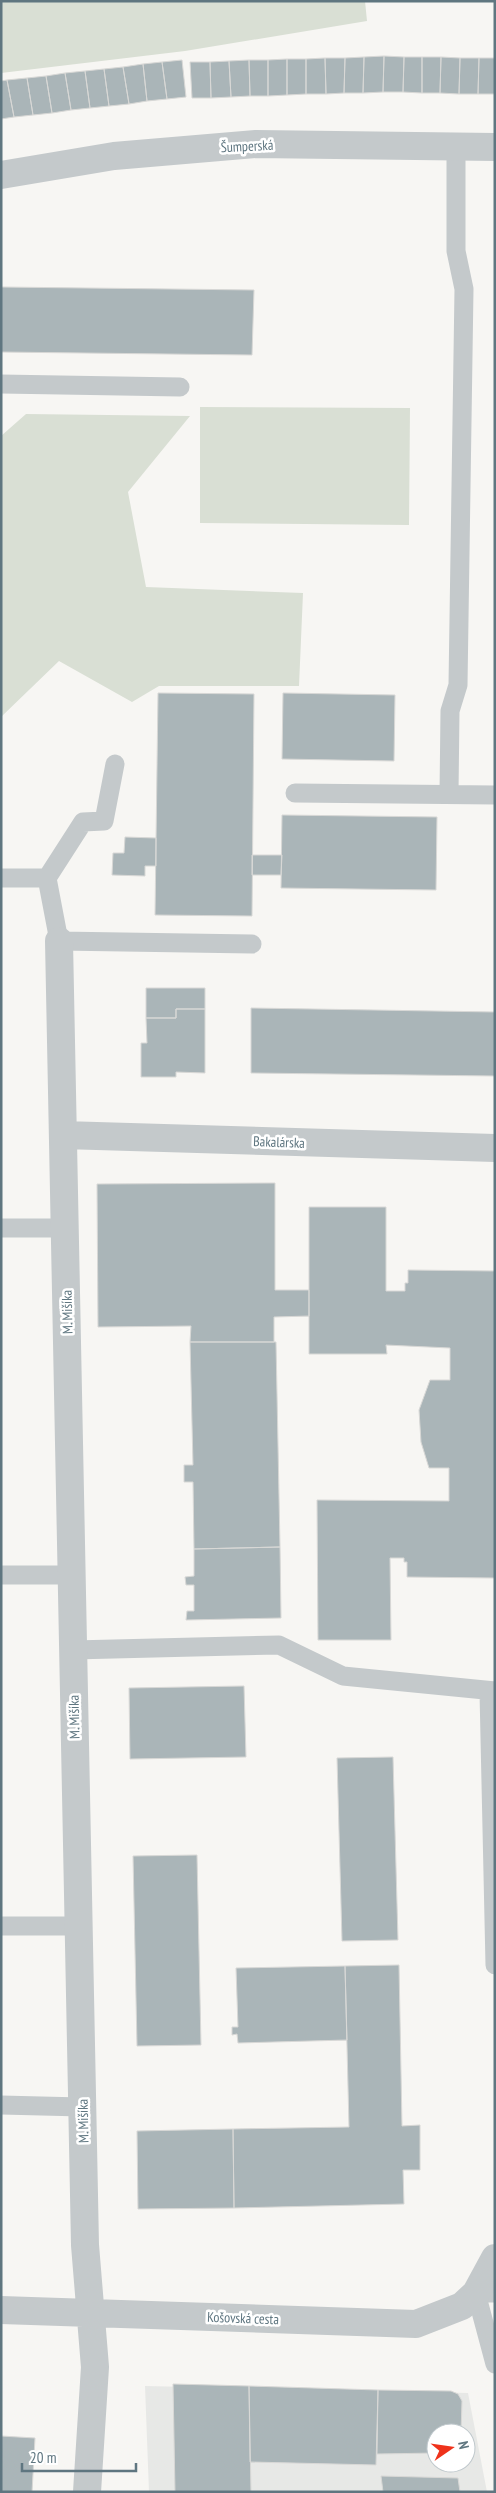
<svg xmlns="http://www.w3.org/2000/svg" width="496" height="2493" font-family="'PT Sans Narrow',sans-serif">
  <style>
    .built { fill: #e7e8e6; fill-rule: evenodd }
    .green { fill: #d9dfd4 }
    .building { fill: #aab5b8; stroke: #d8d8d6 }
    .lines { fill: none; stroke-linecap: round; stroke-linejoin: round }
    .lane { stroke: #c4c9cb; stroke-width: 19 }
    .street { stroke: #c4c9cb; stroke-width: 28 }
    .labels { text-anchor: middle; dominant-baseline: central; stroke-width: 5; stroke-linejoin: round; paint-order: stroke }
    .street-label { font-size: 14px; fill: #5f7680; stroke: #fff }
  </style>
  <rect width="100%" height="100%" fill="#f7f6f3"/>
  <path class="built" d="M145,2386l323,7 19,99h-338zM436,2433h30v30h-30z"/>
  <path class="green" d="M1,1h364l2,20 -182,30 -184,22z
    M200,407l210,1 -1,117 -209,-2z
    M26,414l164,2 -62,76 18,95 157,6 -4,93h-140l-27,16 -73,-41 -58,56v-281z"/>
  <path class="building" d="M384,56l-1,36 -20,1 1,-36z
    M384,56l20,1 -1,35h-20z
    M364,57l-1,36h-19l1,-35z
    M404,57h18v36l-19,-1z
    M422,57h19l-1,36h-18z
    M441,57l19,1 -1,36 -19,-1z
    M325,58l1,36h-20v-35z
    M325,58h20l-1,35 -18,1z
    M460,58h19l-1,36h-19z
    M479,58h16v36h-17z
    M287,59h19v35l-19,1z
    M287,59v36l-19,1v-36z
    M182,60l4,37 -19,2 -5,-37z
    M249,60h19v36h-18z
    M249,60l1,36 -19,1 -2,-36z
    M229,61l2,36 -20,1 -1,-36z
    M162,62l5,37 -20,2 -4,-37z
    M190,62h20l1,36h-19z
    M143,64l4,37 -18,3 -6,-37z
    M123,67l6,37 -20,2 -5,-37z
    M104,69l5,37 -19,2 -5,-37z
    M85,71l5,37 -19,2 -6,-37z
    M65,73l6,37 -19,3 -6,-37z
    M46,76l6,37 -19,2 -6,-37z
    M27,78l6,37 -19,2 -7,-37z
    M7,80l7,37 -13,2v-38z
    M1,287l253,3 -2,65 -251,-3z
    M158,693l96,1 -2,222 -97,-1z
    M283,693l112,2 -1,66 -112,-2z
    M282,815l155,2 -1,73 -155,-2z
    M125,837l31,1v28h-11v10l-33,-1 1,-22h11z
    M252,855h30l-1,20h-29z
    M146,988h59v21h-29v9h-30z
    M251,1008l244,4v64l-244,-3z
    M176,1009h29v64l-29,-1v5h-35v-34h6l-1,-25h30z
    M275,1183v107h34v26l-35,1v25h-84l1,-16 -93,1 -1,-143z
    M309,1207h77v84h19v-8h3v-13l87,1v307l-88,-1v-15h-3v-4h-14l1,82h-73l-1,-140 132,1v-33h-20l-8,-26 -2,-32 11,-30h20v-32l-64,-3 1,9h-78z
    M190,1342h86l4,205 -86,2 -1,-67h-9v-17h9z
    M280,1547l1,71 -95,2 1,-9h7v-26h-8l-1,-8 9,-1v-27z
    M244,1686l2,71 -116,2 -1,-71z
    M393,1757l5,183 -56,1 -5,-183z
    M197,1855l4,190 -64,1 -4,-190z
    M399,1965l3,161 18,-1v45h-17l1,34 -170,4 -1,-79 116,-2 -4,-161z
    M345,1966l2,74 -109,3 -1,-9 -5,1v-8h6l-2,-59z
    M233,2129l1,79 -96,1 -1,-78z
    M173,2384l76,2 2,106h-76z
    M249,2386l129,4 -2,75 -126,-3z
    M378,2390l73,1 7,3 4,7 -1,32h-25v20l-59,1z
    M1,2436l34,2 -3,54h-31z
    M381,2476l77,2 2,14h-77z"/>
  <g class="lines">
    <path class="lane" d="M1,384l179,3
      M295,793l200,2
      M449,794l1,-83 8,-26 6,-396 -8,-38v-105
      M1,878h46l12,63 193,3
      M47,878l36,-56 21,-1 11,-57
      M1,1228h64
      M1,1575h71
      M73,1650l206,-5 64,31 152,15
      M489,1692l6,273
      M1,1926h78
      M1,2105l81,2
      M495,2293h-19l19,71"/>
    <path class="street" d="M1,175l113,-19 142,-12 239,3
      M59,941l26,1304 10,122 -8,125
      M63,1135l432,13
      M1,2310l415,14 46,-18 14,-13 19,-35"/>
  </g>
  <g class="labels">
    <g class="street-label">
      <text transform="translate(247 146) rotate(-3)">Šumperská</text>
      <text transform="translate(279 1142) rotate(2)">Bakalárska</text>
      <text transform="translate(67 1312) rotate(-91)">M. Mišíka</text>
      <text transform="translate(74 1717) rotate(-91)">M. Mišíka</text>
      <text transform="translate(83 2121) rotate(-91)">M. Mišíka</text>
      <text transform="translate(243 2318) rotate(2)">Košovská cesta</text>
    </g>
  </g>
  <rect width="496" height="2493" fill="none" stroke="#5f7680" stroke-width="5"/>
  <g transform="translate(451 2448) rotate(77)"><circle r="24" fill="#ffffff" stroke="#bfc8cc"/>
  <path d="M0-4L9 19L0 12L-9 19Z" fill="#ef321b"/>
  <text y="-8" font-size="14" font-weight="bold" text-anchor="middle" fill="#5f7680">N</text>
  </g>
  <path d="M22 2463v8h114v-8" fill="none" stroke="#5f7680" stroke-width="2.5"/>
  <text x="30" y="2463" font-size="15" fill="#5f7680" stroke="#ffffff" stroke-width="4" paint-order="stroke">20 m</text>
</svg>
